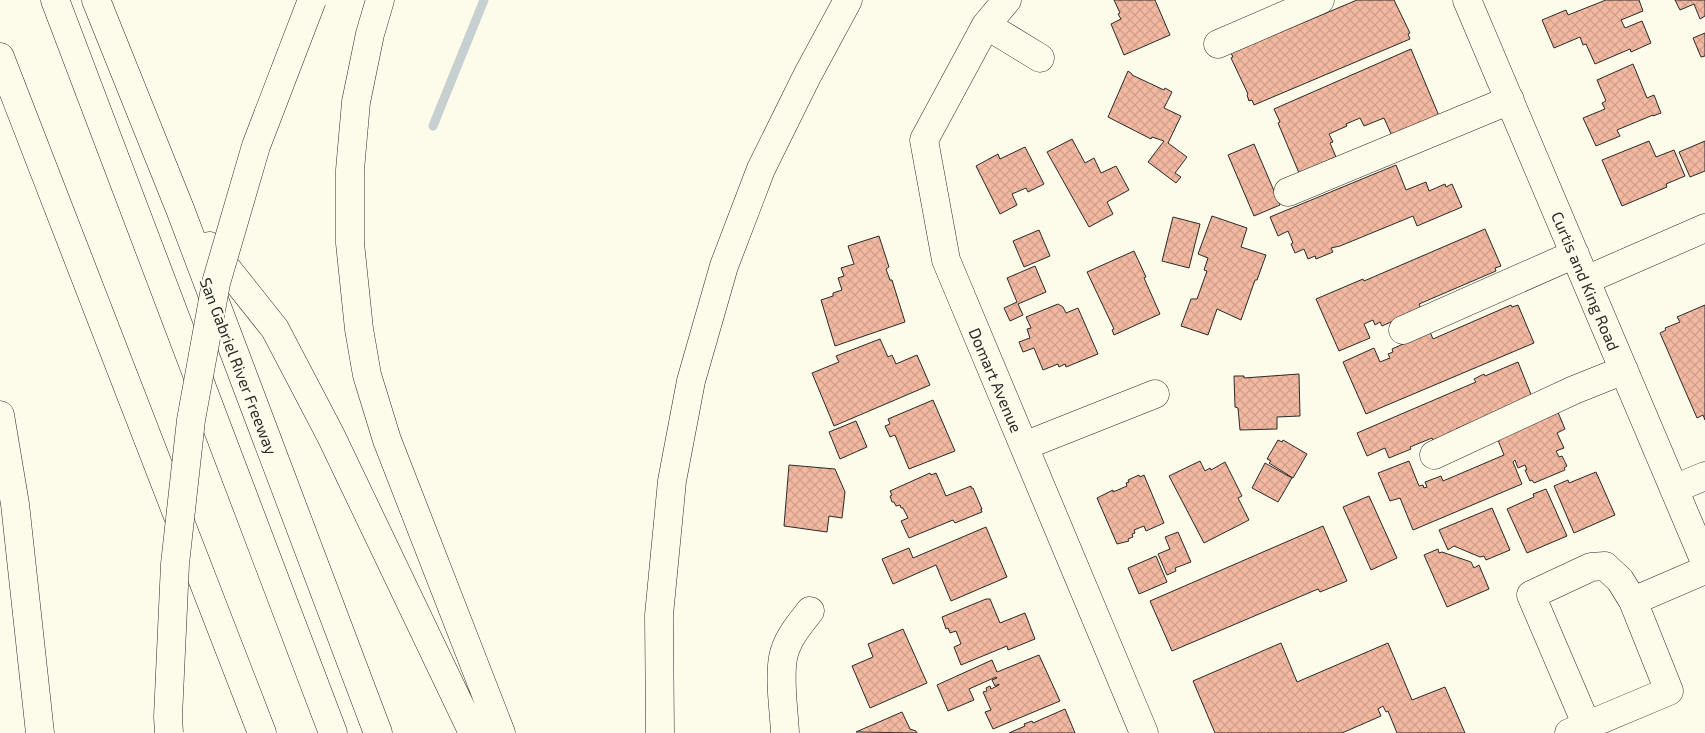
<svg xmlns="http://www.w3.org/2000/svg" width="1705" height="733" font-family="'Exo 2',sans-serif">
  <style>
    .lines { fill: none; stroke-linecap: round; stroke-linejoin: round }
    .stream { stroke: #c7d0d0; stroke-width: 9 }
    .building { fill: url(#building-cross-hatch); stroke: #2b2b2b }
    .minor-casing { stroke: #2b2b2b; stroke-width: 29 }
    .highway-casing { stroke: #2b2b2b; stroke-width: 29 }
    .minor { stroke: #fdfbea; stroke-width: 28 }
    .highway { stroke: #fdfbea; stroke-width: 28 }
    .highway-bridge-casing { stroke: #2b2b2b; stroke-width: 29; stroke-linecap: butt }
    .highway-bridge { stroke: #fdfbea; stroke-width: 28 }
    .labels { text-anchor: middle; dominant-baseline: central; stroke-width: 4; stroke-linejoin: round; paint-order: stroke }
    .street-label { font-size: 16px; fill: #2b2b2b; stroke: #fdfbea }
  </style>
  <defs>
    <pattern id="building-cross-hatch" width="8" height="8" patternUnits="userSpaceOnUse" patternTransform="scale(1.25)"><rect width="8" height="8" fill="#f2b8a0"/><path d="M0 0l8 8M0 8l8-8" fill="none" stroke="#d09e8a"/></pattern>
  </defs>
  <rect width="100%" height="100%" fill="#fdfbea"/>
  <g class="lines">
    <path class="stream" d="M433,126l51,-126"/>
  </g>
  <path class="building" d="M1114,0h41l15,35 -46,20 -13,-31 10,-5 -3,-5 2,-1z
    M1357,0h37l16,33 -2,1 2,5 -156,66 -2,-5 -3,1 -2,-6 1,-1 -17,-36 2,-1 -2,-4z
    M1606,0h33l4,11 -22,9 4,8 17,-7 9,22 -20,9 -1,-3 -35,15 -9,-20 -3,1 -3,-8 -26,11 -12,-28 24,-10 2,5z
    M1675,0h30v16l-5,3 -6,-15 -14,6z
    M1705,33v23l-4,1 -8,-19z
    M1411,49l31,74 -47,20 -11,-25 -20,8 -4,-8 -14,6 1,2 -18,8 4,8 -3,1 6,14 -37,16 -21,-50 2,-1 -6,-13z
    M1633,64l14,34 7,-3 7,18 -8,3v-1l-36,15 3,6 -24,10 -13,-28 22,-9 -3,-6 4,-2 -9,-21z
    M1128,71l4,3v1l32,15 1,-2 7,4 -8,16 17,8 -13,27 19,14 -12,16 6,4 -5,6 -28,-21 16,-21 -12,-4 -1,2 -43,-22z
    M1072,139l13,24 9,-5 7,15 15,-7 13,24 -22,12 6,12 -24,13 -42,-75z
    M1649,141l7,16 18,-7 11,26 -19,8 1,3 -45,19 -20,-46z
    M1705,141v30l-15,6 -11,-25z
    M1254,144l26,61 -26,11 -26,-61z
    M1025,147l19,37 -16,8 -2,-4 -14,6 5,11 -17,9 -24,-48 22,-12 2,5z
    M1396,165l10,25 20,-8 3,9 16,-7 1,3 6,-3 10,23 -45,19 -4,-10 -73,30 -9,2 2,4 -17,7 -1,-3 -7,3 -4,-10 -9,4 -4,-9 2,-1 -5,-12 -10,5 -8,-19z
    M1212,216l35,12 -6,19 25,8 -9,25h-2l-14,40 -24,-11 -9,26 -27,-9 10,-27h6l10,-28 -3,-1 4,-12 -10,-4z
    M1173,217l27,7 -11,44 -27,-7z
    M1485,229l16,37 -6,2 1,3 -77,33 2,5 -39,17 -2,-4 -5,3 -2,-5 -9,4 6,14 -31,13 -23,-52 47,-20 1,2z
    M1039,230l11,26 -26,11 -11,-26z
    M879,236l10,31 -3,2 4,11h2l13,42 -70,24 -14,-46 12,-4v-3l9,-3 -4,-12 6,-2 -3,-8 13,-4 -6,-18z
    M1134,251l12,26 -2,1 16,36 -46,21 -2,-5 2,-1 -27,-57z
    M1035,266l11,26 -28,12 5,11 -13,6 -6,-13 13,-6 -10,-24z
    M1058,304l5,3 3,6 12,-5 20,46 -32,13 -1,-3 -6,3 -1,-3 -15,6 -9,-22 -11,4 -4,-10 11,-4 -3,-9 4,-1 -5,-11z
    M1511,305l1,2 6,-2 16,38 -168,71 -23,-52 31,-14 6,14 10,-4 -2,-4 5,-2 -1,-3 38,-17 3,7z
    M1705,305v115l-2,-5 -6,3 -37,-85 6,-3 -1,-2 15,-6 -3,-5z
    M880,339l8,18 4,-2 4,9 21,-9 13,30 -96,41 -22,-53 27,-11 -3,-6z
    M1518,362l14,35 -76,32 1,2 -24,9 -1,-2 -22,9 1,2 -22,9 -4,-10 -18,8 -10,-23 119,-51 -2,-3 10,-5 1,2z
    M1299,374l1,42 -23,1v12l-37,1 -2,-22 -3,-1 -1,-31h10v2z
    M933,400l22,51 -46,18 -14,-34 -5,2 -5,-11 5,-2 -2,-5z
    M1557,410l8,19 -8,4 7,15 -8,3 3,6 3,-1 5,10 -3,2 1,2 -31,13 -2,-3 -2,1 -5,-11h2l-2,-5 -7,3 -3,-8 -2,2 9,22 -109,46 -13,-32 -10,3 -12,-28 31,-12 10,25 4,-1 1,3 3,-1 -2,-5 16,-6 2,5 61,-26 -8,-20z
    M856,421l11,26 -27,12 -11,-27z
    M1278,440l4,2 1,-2 24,14 -14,24 -24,-15 2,-2 -4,-2z
    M1200,461l5,10 5,-3 1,2 14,-8 17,34 -4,2 11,22 -45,23 -35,-67z
    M1265,463l27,15 -14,24 -26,-14z
    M789,465l46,4 10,23 -3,26 -13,-2 -2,16 -43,-6z
    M1596,472l19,43 -41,18 -20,-47 14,-6 1,3z
    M930,473l1,2 5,-2 10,23 25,-10v2h2l9,21h-1l1,3 -27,11 -2,-3 -44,18 -8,-17 7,-3 -5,-10h-2l-1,-3 -4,1 -2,-4h-2l-2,-6 2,-1 -2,-4z
    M1139,475l1,2 4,-2 20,48 -18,8 -2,-5 -10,4 1,3 -3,1 1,3 -5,2 1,2 -12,3 -20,-46 16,-8v2l14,-6 -1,-3 3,-1 -1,-2z
    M1546,489l21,47 -40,17 -20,-44 27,-12 -1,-3z
    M1369,496l28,62 -26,12 -28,-63z
    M1492,508l18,42 -24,10 -2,-4 -4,1 -26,-11 -6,4 -9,-20z
    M1323,526l24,55 -27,11 -2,-3 -146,62 -22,-50z
    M986,527l21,50 -56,24 -15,-36 -43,19 -11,-25 27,-11 4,10z
    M1178,532l13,30 -16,6 1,3 -9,4 -9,-21 12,-5 -5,-12z
    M1438,549l1,4 3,-1 29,10 3,6 5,-3 10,24 -42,18 -23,-52z
    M1156,556l11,26 -28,12 -11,-26z
    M986,599h4l10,24 25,-10 10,26 -27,11 -1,-4 -46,19 -7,-18 7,-3 -5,-13 -6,2 -2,-5 -2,1 -4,-12z
    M903,629l24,54 -57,25 -18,-42 21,-9 -5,-13z
    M1281,643l16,39 91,-39 24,57 33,-13 20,46h-68l-9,-22 -2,1 -3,-6 -5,3 3,7 -39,17h-127l-22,-52z
    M1039,655l21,46 -67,28 -8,-17 6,-2 -8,-18 4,-1 -1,-3 4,-2 1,3 8,-4v-1l-4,2 -3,-6 5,-2 -1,-1 -27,12 5,11 -26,11 -11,-26 55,-25 5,12z
    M1065,709l10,24h-66l16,-7 -1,-2 8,-3 1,2z
    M902,712l8,17 6,2 1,2 -61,-1z"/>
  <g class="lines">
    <g class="minor-casing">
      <path id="minor" d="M1007,0l-21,25 -62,115 22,120 198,473
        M1467,0l238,562
        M986,25l54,33
        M1218,44l102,-44
        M1288,192l222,-92
        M1586,280l119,-52
        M1403,330l172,-76
        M1024,446l131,-52
        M1434,455l140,-65 50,-20
        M1674,489l31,-13
        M1587,726l-56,-131 60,-28 14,-1 15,14 13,21
        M785,733c-1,-23 -6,-52 -2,-75 3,-18 16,-33 27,-47
        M1569,733l100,-42 -36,-90 72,-31"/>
    </g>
    <g class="highway-casing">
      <path id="highway" d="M55,0l278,733
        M96,0l84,209 198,524
        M380,0l-10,34 -14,68 -6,68v73l9,86 8,46 20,65 114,293
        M0,57l262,676
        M209,246l66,83 56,107 142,297
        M0,415l15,89 25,229
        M660,733l-1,-118 13,-134 19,-100 33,-115 37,-97 46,-93 41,-76"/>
    </g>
    <use href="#minor" class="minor"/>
    <use href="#highway" class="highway"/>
    <g class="highway-bridge-casing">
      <path id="highway-bridge" d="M169,733l-1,-16 7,-153 16,-144 25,-137 40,-137 56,-146"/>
    </g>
    <use href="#highway-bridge" class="highway-bridge"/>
  </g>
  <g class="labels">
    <g class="street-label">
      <text transform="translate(1586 281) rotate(67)">Curtis and King Road</text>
      <text transform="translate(239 366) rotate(69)">San Gabriel River Freeway</text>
      <text transform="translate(996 380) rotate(67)">Domart Avenue</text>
    </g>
  </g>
</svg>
